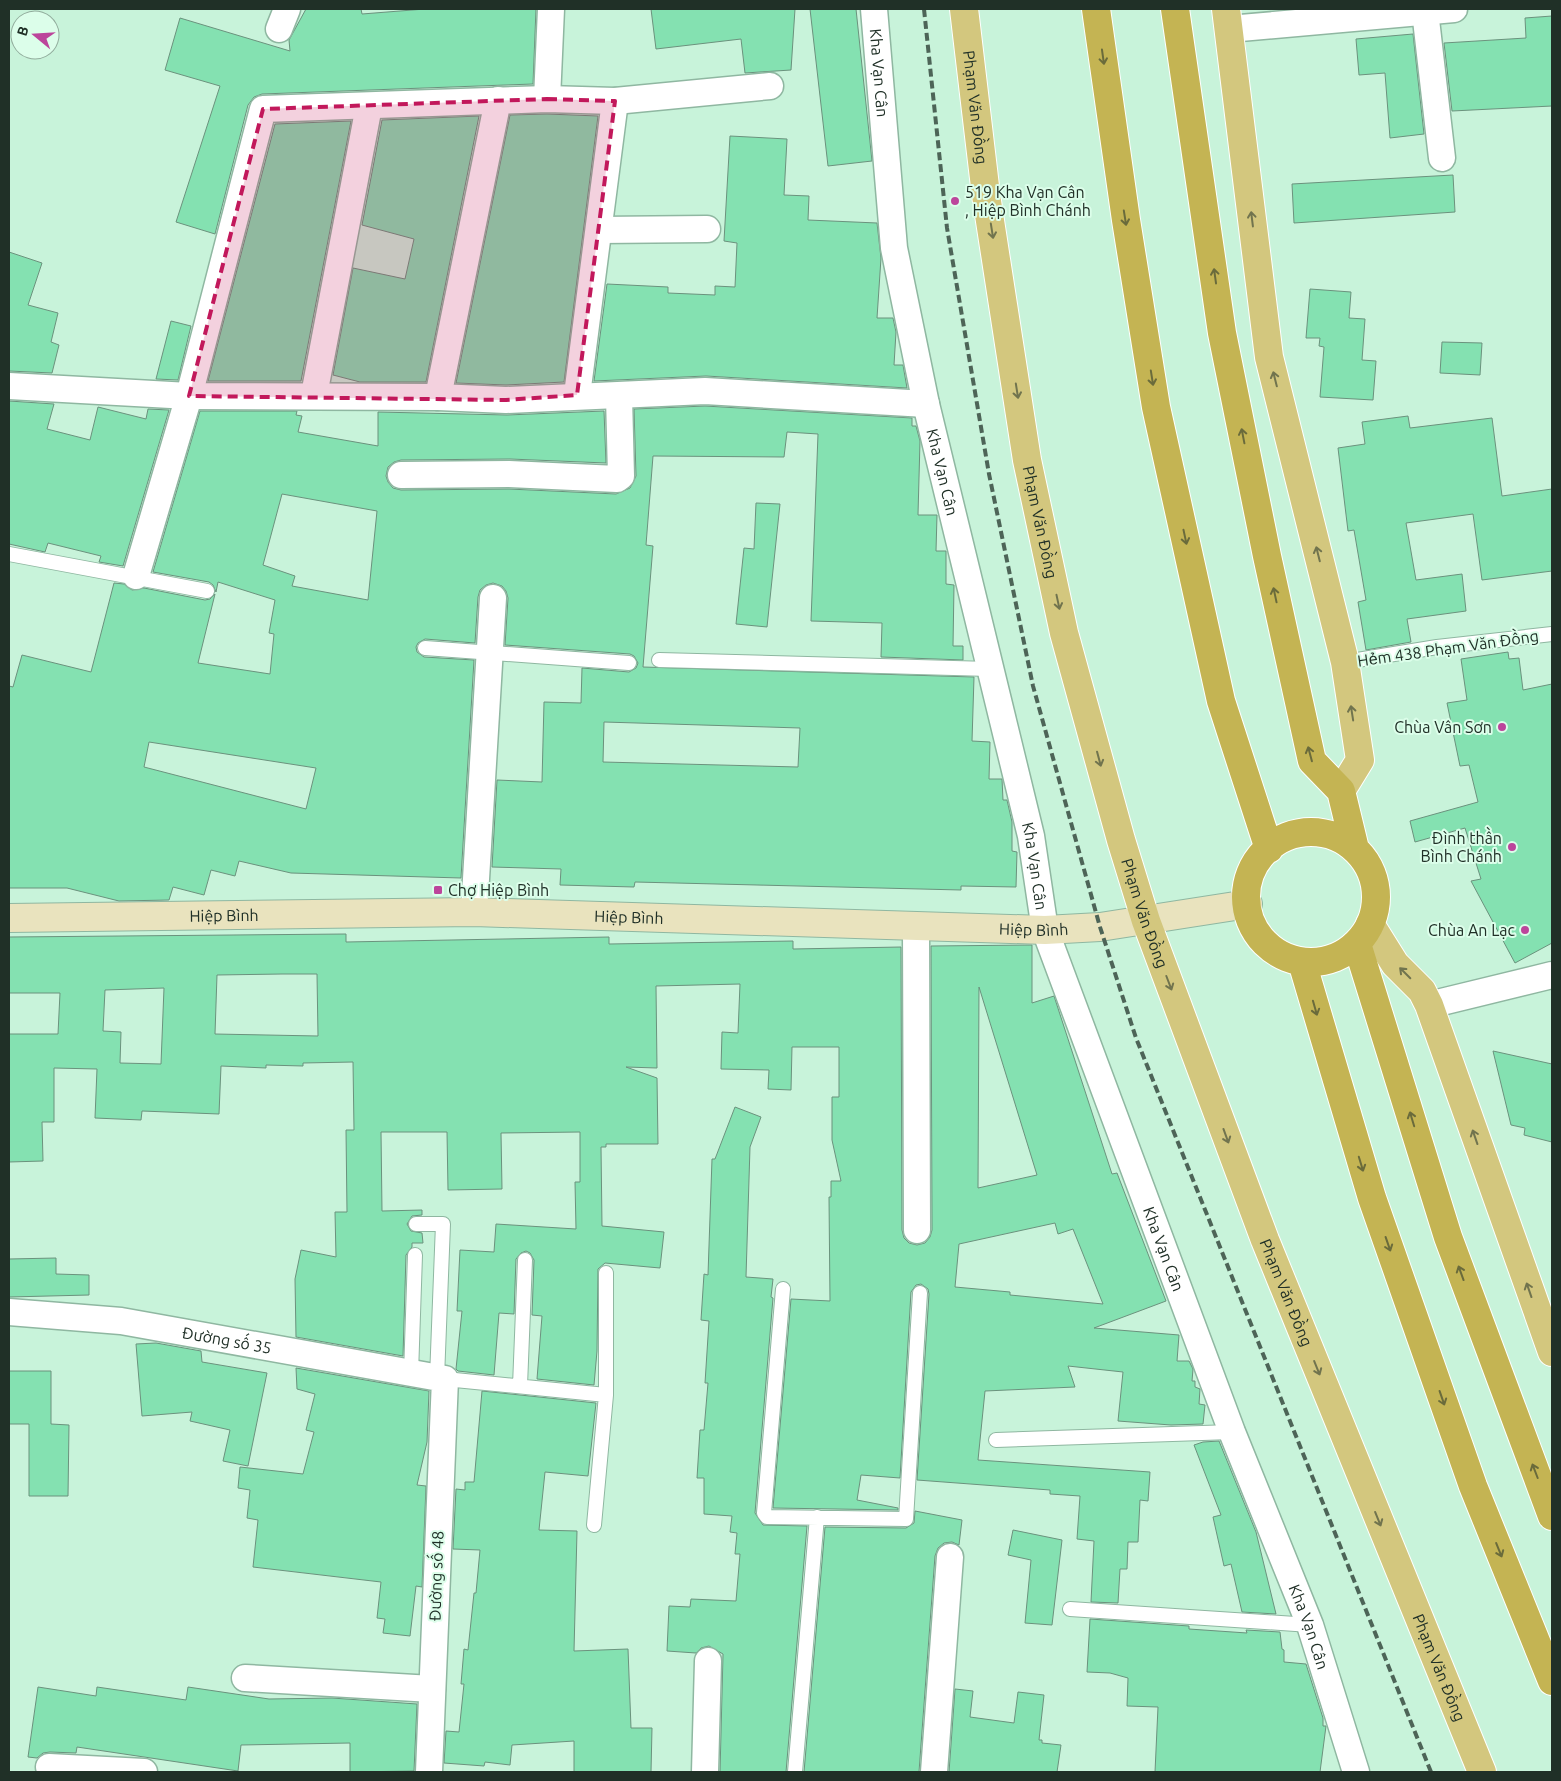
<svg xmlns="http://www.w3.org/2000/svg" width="1561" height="1781" font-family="Ubuntu,sans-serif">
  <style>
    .building { fill: #84e1b1; stroke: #6b927d; fill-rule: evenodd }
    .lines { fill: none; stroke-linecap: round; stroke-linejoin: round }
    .service-casing { stroke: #8fb7a1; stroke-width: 16 }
    .minor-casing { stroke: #8fb7a1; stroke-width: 29 }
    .secondary-casing { stroke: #8fb7a1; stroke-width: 30 }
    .primary-casing { stroke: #fff; stroke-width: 30 }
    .trunk-casing { stroke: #fff; stroke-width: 30 }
    .service { stroke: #fff; stroke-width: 14 }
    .minor { stroke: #fff; stroke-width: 26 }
    .secondary { stroke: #e9e3be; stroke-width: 28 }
    .primary { stroke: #d3c77e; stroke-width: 28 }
    .trunk { stroke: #c4b453; stroke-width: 28 }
    .rail { stroke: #4d6457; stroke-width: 4; stroke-dasharray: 8 4; stroke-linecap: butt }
    .oneway { stroke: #6a6b3b }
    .oneway2 { stroke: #71744e }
    .marked { fill: #c2185b; fill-opacity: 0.2; stroke: #c2185b; stroke-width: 4; stroke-dasharray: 10 6; stroke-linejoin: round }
    .poi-dot { fill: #bc459b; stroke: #dcfeea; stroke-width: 2 }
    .labels { text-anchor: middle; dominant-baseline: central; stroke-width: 4; stroke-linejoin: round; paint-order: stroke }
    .street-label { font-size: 16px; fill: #203027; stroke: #dcfeea }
    .poi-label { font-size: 16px; fill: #203027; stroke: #dcfeea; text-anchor: end }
  </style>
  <rect width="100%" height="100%" fill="#c8f3da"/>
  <path class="building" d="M306,9h55l1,5 63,-5h111l-3,75 -271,10 -8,3 -6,8 -33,129 -39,-12 44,-136 -55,-16 15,-52 110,33 -1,-11z
    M651,9h144l-4,61 -46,3 -4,-34 -85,10z
    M810,9h46l16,152 -44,5z
    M1552,16v90l-100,5 -8,-68 82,-5 -1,-20z
    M1413,34l11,100 -34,4 -5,-65 -26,2 -3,-36z
    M547,114l51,2 -34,266 -58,3 -50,-2 54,-268z
    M479,116l-53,266h-66l-27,-7 20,-107 52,11 9,-40 -52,-14 20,-105z
    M351,121l-50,260h-93l67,-257z
    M730,136l57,3 -3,56 25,1 -1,24 69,3 4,35 -4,60h16l3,14 -2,33h9l4,23 -201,-12 -112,5 13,-97 61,3v6l47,2v-9l20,1 2,-44 -13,-2z
    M1453,175l2,37 -161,11 -2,-39z
    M9,252l33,11 -14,42 30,8 -7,29 8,3 -7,28 -43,-2z
    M1310,289l41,3 -2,26 16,1 -3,41 14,1 -3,39 -53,-3 4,-50 -5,-1 1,-8h-14z
    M171,321l20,5 -13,54 -22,-1z
    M1442,342l40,1 -2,32 -40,-2z
    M9,401l45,3 -7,25 43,11 8,-33 48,12 2,-10 21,1 -46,156 -24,-4 2,-6 -53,-13 -3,9 -36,-8z
    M705,406l207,12v8h4l4,15 -2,74h19l-1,36h10v33l8,1 -1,61h10v14l-82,-3 1,-34 -71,-2 7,-187 -31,-2 -3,25 -131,-1 -7,89 7,1 -10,121 331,10 -2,64 18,1 -1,37h13l1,21h4l5,22v29l5,1 -1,35 -55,-1v4l-326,-8 -1,5 -74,-2 1,-16 -69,-2 5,-87 45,2 2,-80 37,1 1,-35 47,4 7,-4 2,-5 -4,-7 -4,-2 -125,-9 3,-47 -2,-7 -4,-5 -9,-3 -7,2 -6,5 -2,7 -3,46 -50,-4 -7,4 -2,4 1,5 7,5 50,3 -13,218 -170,-5 -52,-12 -4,15 -24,-6 -7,25 -31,-8 -4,13 -50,1 -52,-13h-58v-202l4,1 9,-32 69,17 23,-89 10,1 8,6 12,-2 61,12 5,-1 5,-5 -17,69 72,11 4,-40 -5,-1 6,-33 -57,-18 -2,10 -3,-7 -4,-3 -56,-10 47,-161h97l-1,4 6,1 -4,16 80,14v-34l129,3 97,-4 2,52 -96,-4 -109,1 -7,2 -6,5 -2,9 2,6 5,6 8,2 108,-1 107,5 14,-6 6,-12 -2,-67zM282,494l95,17 -9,89 -76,-14 3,-10 -32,-11zM604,722l196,6 -2,39 -195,-5zM149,742l167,26 -10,41 -162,-42z
    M1408,416l2,12 82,-10 10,78 50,-7v82l-70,9 -9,-66 -67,9 10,57 46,-6 4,37 -59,8 4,23 -45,8 -8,-48 8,-2 -12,-70 -6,1 -10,-83 27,-4 -3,-22z
    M756,503l24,1 -13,123 -31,-3 8,-76 10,1z
    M1508,652l1,7 10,-1 4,32 29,-6v259l-37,20 -44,-82 10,-2 -16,-51 -50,14 -5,-21 68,-19 -9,-37 -9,1 -13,-63 20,-3 -6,-41z
    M346,934v8l263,-5v7l184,-3v8l108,-2 1,283 2,8 5,5 8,2 8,-2 5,-6 2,-7 -1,-284 101,-1v58l22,-7 58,178 5,-1 49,128 -72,27 85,7 -2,26h12l4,8 -1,12h3v6l5,2 -1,15 6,1 -2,19 -32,1 -53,-4 5,-49 -55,-6 7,21 -90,4 -7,69 172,12 -2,29 -8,-1 -2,42h-10l-1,27h-7l-2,34 -27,-1 3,-61 -17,-2 3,-43 -30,-2v-4l-133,-10 12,-186 -1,-5 -7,-5 -5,1 -5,7 -11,186 -39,-3 -4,25 41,8v2l-125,-2 18,-209 39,2 -1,-104h2v-16h10l-9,-41v-43h7v-50h-47l-1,43 -23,-1 1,-19 -48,-1 1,-37 16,1 2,-49 -84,2 1,82 -31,-1 31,11 1,66h-52v3h-5l1,79 62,6 -4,36 -55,-5 -7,6 -1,82 -3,34 -57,-6 5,-63 -10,-1 2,-55 -4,-7 -4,-2 -5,2 -5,6 -2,55 -15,-1 -5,62 -36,-4 -2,-2 6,-58h-5l3,-61 34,2 2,-28 80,5 -1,-47h5v-50l-79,1 1,56 -54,1 -1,-58h-66l1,79 40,-1v5l-10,1 -5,8 4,7 11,2 1,10h-11v4l-6,8 -3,101 -107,-19 -1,-58 6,-29 35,7 -1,-45h12l-1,-82h8l-1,-68 -50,1v3l-37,-1v3l-45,-2 -2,48 -77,-3 -1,9 -46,-2 2,-49 -43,-1v54h-12l1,39 -34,1v-128h49l2,-41h-51v-56zM282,974h35l1,62 -103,-2 2,-59zM979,987l58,188 -59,13zM164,988l-3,76 -41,-1 1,-31 -18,-1 2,-41zM1055,1223l3,11 15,-5 30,75 -93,-9v-3l-55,-5 4,-43z
    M1493,1051l59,13v78l-28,-7 1,-7 -14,-3z
    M735,1107l26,10 -11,30 -4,130 27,2 -2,18 2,1 -18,215 8,12 44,1 -21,246h-66l3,-118 -14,-8 -8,2 -5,5 -29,-2 2,-45 21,1 1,-8 45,2 4,-47h-5l2,-21 -7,-1 2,-16 -28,-2v-36h-7l3,-48h4l4,-47h-3l4,-62 -8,-1 3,-46 4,1 4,-116h3z
    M56,1258v16l33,1v20l-80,2v-38z
    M156,1343l45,8 1,11 65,11 -19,93 -25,-5 7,-31 -40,-9 2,-9 -50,4 -6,-72z
    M296,1368l133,23 -2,51 -10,43 9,1 -4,101 -6,-1 -6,50 -27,-3 2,-14 -8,-1 4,-36 -128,-15 5,-47 -11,-2 3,-28 -12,-2 2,-21 63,7 11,-42 -8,-2 9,-36 -18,-5z
    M9,1371h42v53l18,1 -1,71h-39v-72h-20z
    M482,1391l114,12 -8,73 -43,-4 -6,58 38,1 -3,120 54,-2 3,79h21l-1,44h-77v-31l-62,4 -2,20 -25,-3 -1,4 -40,-3 2,-32 13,1 5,-48h-3l3,-35 4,1 6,-57h2l4,-43 -27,-1 3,-60 9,1v-8h9z
    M1219,1441l37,91 20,82 -34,-2 -11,-48 -7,2 -11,-49 8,-2 -27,-70 9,-3z
    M915,1511l47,9 -3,25 -7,-3 -8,1 -6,5 -3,8 -16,216h-115l21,-245 81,1 8,-5z
    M1013,1530l49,10 -10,85 -27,-2 6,-63 -23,-5z
    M1090,1619l99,7v3l58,4 -1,-3 34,2 2,17 2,1v12l22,2 17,54v8h3l-6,46h-165l3,-65 -31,-1 1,-28 -18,-5 -23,-1z
    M38,1687l58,9 1,-9 89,13 2,-13 81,12 63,-1 85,6 -3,67 -64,1v-29l-109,2 -3,26 -161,-24 -1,6 -26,-1 -7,1 -6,5 -9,-1z
    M955,1689l18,2 -3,26 44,6 4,-31 26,3 -5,45h3v3l19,2 -4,27h-108z"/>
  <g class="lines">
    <g class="service-casing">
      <path id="service" d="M9,554l198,37
        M425,648l204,15
        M659,660l331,9
        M1345,662l92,-15 115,-13
        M416,1224h27l-6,154
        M783,1289l-19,224 3,4 139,2 14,-226
        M411,1374l4,-119
        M445,1379l161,16
        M520,1386l5,-126
        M996,1440l236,-8
        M594,1525l12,-130v-122
        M1070,1609l240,16
        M795,1772l22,-255"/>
    </g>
    <g class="minor-casing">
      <g id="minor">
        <path id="s1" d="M874,9l20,239 32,156 105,432 14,94 187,502 78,193 46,147"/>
        <path d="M1425,11l17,147"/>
        <path d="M279,29l8,-20"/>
        <path d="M1229,29l225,-20"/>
        <path d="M547,99l4,-90"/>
        <path d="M599,230l108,-1"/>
        <path d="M9,386l180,10 249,1 68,3 199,-9 221,13"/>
        <path d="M314,395l55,-289"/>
        <path d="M577,395l38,-294"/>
        <path d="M438,397l60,-297"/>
        <path d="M401,475l108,-1 108,5 4,-3 -2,-80"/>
        <path d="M136,576l53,-180 74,-287 284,-10 68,2 155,-15"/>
        <path d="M474,912l19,-314"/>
        <path d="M916,927l1,303"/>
        <path d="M1429,1005l123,-30"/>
        <path id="s2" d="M9,1312l112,9 324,58 -16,393"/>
        <path d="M245,1678l187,11"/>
        <path d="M49,1767l95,5"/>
        <path d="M705,1772l3,-111"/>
        <path d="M934,1772l16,-215"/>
      </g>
    </g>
    <g class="secondary-casing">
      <g id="secondary">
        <path id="s3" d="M9,918l465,-6 571,18 55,-3 148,-23"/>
      </g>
    </g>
    <g class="primary-casing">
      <g id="primary">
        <path id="s4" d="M964,9l22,186 41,265 37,173 57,207 25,81 119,319 217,532"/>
        <path d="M1226,9l43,348 76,305 15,98 -19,31"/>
        <path d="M1370,924l25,40 27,27 7,14 123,347"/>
      </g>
    </g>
    <g class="trunk-casing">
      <path id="trunk" d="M1096,9l30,211 30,187 65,294 48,148
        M1175,9l47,324 45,223 45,205 29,30 14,58
        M1246 897a65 65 0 1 1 130 0a65 65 0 1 1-130 0Z
        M1357,944l91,293 104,279
        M1302,962l70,236 101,288 79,195"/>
    </g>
    <use href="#service" class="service"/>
    <use href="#minor" class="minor"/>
    <use href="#secondary" class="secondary"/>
    <use href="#primary" class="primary"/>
    <use href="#trunk" class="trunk"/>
    <path class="rail" d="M924,9l23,219 42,246 44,212 67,241 36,111 295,734"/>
  </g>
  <defs><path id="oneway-shaft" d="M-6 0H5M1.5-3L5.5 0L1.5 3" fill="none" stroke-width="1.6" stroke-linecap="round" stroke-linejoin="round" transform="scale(1.25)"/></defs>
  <g class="oneway">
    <use href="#oneway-shaft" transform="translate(1103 57) rotate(82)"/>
    <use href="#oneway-shaft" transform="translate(1125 218) rotate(81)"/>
    <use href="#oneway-shaft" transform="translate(1215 276) rotate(-98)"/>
    <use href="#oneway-shaft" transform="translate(1152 378) rotate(81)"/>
    <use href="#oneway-shaft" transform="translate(1243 436) rotate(-101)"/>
    <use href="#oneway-shaft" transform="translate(1185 537) rotate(78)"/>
    <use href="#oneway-shaft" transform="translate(1275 595) rotate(-102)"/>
    <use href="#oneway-shaft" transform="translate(1310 754) rotate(-105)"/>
    <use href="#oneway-shaft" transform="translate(1315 1008) rotate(74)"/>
    <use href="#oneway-shaft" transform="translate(1412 1119) rotate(-107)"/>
    <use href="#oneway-shaft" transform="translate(1361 1164) rotate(73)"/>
    <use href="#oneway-shaft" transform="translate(1388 1244) rotate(71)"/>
    <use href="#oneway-shaft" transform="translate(1461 1273) rotate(-110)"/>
    <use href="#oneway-shaft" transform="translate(1442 1398) rotate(71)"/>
    <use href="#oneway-shaft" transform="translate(1535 1471) rotate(-111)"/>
    <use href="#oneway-shaft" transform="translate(1499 1550) rotate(68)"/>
  </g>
  <g class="oneway2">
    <use href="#oneway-shaft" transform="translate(1252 219) rotate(-97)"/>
    <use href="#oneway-shaft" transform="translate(992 231) rotate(81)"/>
    <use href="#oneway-shaft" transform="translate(1275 379) rotate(-104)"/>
    <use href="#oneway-shaft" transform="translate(1017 391) rotate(81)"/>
    <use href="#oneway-shaft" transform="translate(1318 554) rotate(-104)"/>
    <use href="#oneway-shaft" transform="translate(1058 602) rotate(78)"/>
    <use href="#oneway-shaft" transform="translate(1352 713) rotate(-99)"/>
    <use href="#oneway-shaft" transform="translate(1099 759) rotate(75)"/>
    <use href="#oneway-shaft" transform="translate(1405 973) rotate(-135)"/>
    <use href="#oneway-shaft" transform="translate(1169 983) rotate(69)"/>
    <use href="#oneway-shaft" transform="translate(1226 1136) rotate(70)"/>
    <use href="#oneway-shaft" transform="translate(1475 1137) rotate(-109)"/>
    <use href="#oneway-shaft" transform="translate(1529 1290) rotate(-109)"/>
    <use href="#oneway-shaft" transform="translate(1317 1368) rotate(68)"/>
    <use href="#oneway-shaft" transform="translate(1378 1519) rotate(68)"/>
  </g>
  <path class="marked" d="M547,99l68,2 -38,294 -71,5 -317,-4 74,-287z"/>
  <g class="poi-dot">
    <circle cx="955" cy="201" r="5"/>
    <circle cx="1502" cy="727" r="5"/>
    <circle cx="1512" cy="847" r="5"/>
    <rect x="433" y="885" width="10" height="10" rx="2.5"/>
    <circle cx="1525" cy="930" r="5"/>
  </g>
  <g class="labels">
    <g class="street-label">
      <text stroke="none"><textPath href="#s1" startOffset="64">Kha Vạn Cân</textPath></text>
      <text stroke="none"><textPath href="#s4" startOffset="99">Phạm Văn Đồng</textPath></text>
      <text stroke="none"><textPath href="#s1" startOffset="469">Kha Vạn Cân</textPath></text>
      <text stroke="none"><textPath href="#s4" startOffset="519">Phạm Văn Đồng</textPath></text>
      <text transform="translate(1448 648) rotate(-8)">Hẻm 438 Phạm Văn Đồng</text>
      <text stroke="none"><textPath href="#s1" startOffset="874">Kha Vạn Cân</textPath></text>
      <text stroke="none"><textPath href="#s4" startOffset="924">Phạm Văn Đồng</textPath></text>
      <text stroke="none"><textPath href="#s3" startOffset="215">Hiệp Bình</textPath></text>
      <text stroke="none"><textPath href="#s3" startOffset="620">Hiệp Bình</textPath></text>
      <text stroke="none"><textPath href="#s3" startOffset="1025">Hiệp Bình</textPath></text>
      <text stroke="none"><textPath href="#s1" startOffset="1279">Kha Vạn Cân</textPath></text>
      <text stroke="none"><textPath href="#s4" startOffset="1329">Phạm Văn Đồng</textPath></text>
      <text stroke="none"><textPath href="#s2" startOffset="220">Đường số 35</textPath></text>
      <text transform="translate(436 1576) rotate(-88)">Đường số 48</text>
      <text stroke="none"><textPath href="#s1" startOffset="1684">Kha Vạn Cân</textPath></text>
      <text stroke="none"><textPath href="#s4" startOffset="1734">Phạm Văn Đồng</textPath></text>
    </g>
    <g class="poi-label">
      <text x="965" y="192" text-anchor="start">519 Kha Vạn Cân<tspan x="965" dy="18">, Hiệp Bình Chánh</tspan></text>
      <text x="1492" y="727">Chùa Vân Sơn</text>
      <text x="1502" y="838">Đình thần<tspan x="1502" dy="18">Bình Chánh</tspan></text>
      <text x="448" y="890" text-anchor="start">Chợ Hiệp Bình</text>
      <text x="1515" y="930">Chùa An Lạc</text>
    </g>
  </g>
  <rect width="1561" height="1781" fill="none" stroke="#203027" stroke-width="20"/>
  <g transform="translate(35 35) rotate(288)"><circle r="24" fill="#dcfeea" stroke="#91ac9c"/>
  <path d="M0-4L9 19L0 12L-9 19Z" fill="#bc459b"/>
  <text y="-8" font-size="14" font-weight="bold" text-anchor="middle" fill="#203027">B</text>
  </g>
</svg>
